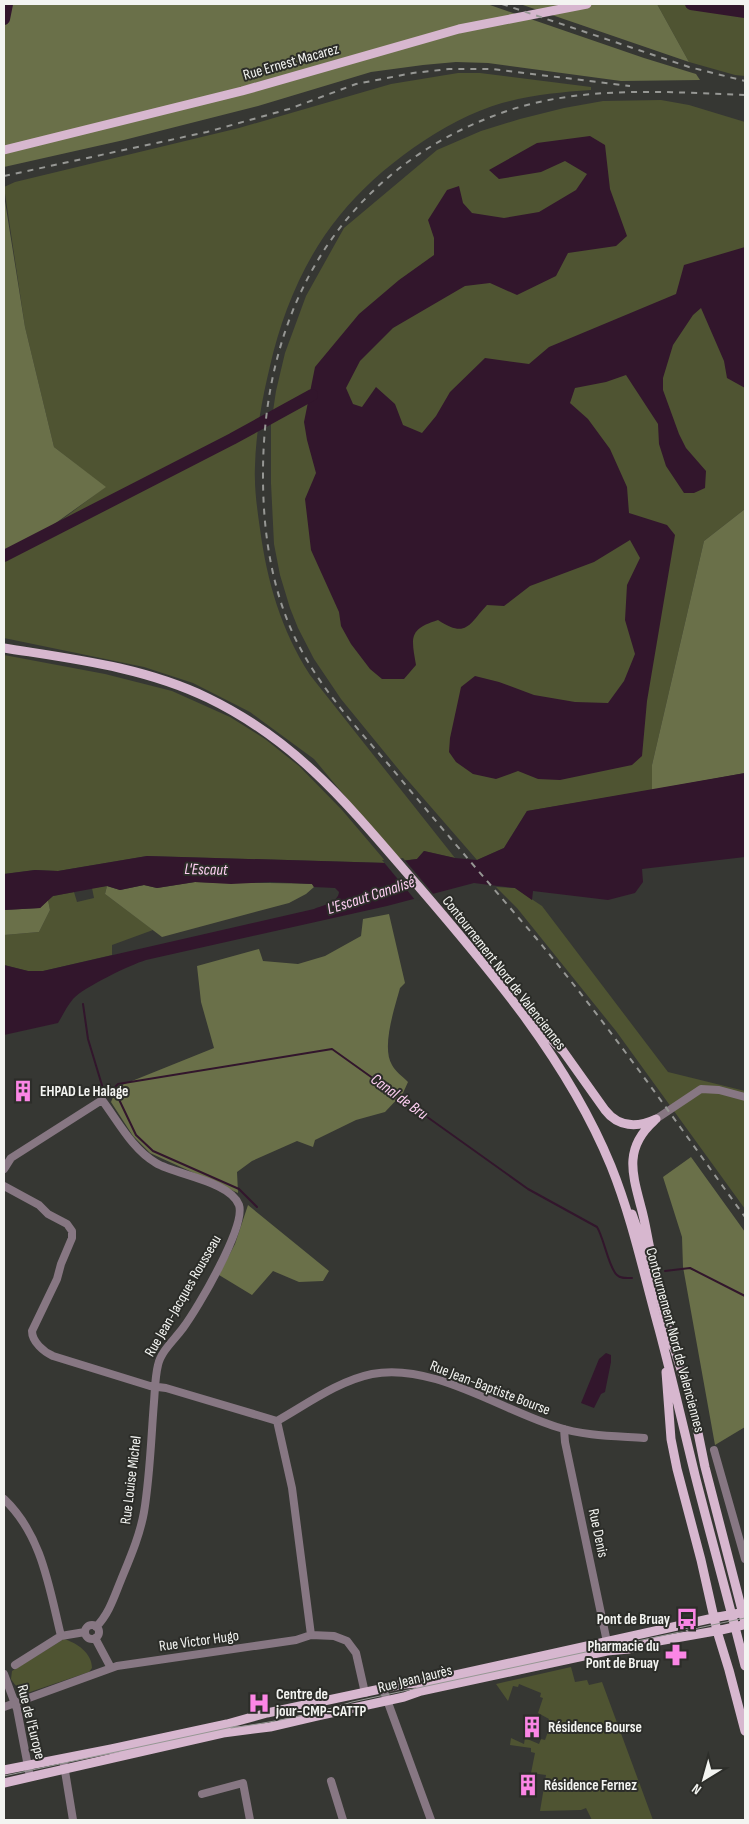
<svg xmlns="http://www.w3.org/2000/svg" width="749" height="1824" font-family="'Sofia Sans Condensed',sans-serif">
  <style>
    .green { fill: #4f5432 }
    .forest { fill: #6a7049 }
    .water { fill: #32162c }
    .pier { fill: #363733 }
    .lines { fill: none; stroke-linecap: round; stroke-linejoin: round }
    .stream { stroke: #32162c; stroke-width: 2 }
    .river { stroke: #32162c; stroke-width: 12 }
    .minor { stroke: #877783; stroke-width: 8 }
    .major { stroke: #d7b7cf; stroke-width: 9 }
    .tram { stroke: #969794; stroke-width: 1 }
    .rail { stroke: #969794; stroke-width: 2; stroke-dasharray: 6 6; stroke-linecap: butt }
    .major-bridge { stroke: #d7b7cf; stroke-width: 9 }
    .labels { text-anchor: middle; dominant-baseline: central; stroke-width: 4; stroke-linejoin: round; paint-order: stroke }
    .street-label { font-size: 15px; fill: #f3f4f1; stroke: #2c2d29 }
    .poi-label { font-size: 15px; font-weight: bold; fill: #f3f4f1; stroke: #2c2d29; text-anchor: start }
    .water-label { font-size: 16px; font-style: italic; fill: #fecff3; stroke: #2c2d29 }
  </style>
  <rect width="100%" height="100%" fill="#363733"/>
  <path class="green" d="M657,4h88v72l-10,-1 -46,-13z
    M458,73h22l111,14v3c-30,2 -60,5 -89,13 -58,17 -124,65 -162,112 -35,42 -58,98 -70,151 -8,33 -14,66 -15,100 -1,21 2,42 5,63 7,52 21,101 50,146l145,183 -31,-7 -7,8 -18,2 -85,-102 -64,-47 -57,-29 -49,-16 -140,-29v-78l47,-32 54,-41 -51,-40 -29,-120 -21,-140 11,-5 224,-54 152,-44z
    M661,100l28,5 56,17v387l-41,32 -52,224v25l-125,21 -23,37 -27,12 -73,-84 -63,-77 -27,-40 -16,-31 -8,-20 -10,-33 -6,-31 -3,-61v-58l5,-34 9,-38 21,-57 38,-68 93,-78 44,-19 39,-12 44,-11 39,-7z
    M4,655l101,19 67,17 58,26 35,22 34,27 43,44 45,53 -240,-7 -89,15 -23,-1 -31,4z
    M107,886l-2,8 48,36 -41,15v10l-69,16h-15l-24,-6v-30l35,-3 11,-22 -2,-10 5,-4 21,-4 3,10 17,-4 -2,-10z
    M496,887l19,1 27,18 126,166 77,19v118l-129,-178 -99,-123z
    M64,1639c13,4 28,14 28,29l-3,4 -59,20c-10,-2 -14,-5 -19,-13l1,-8z
    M571,1667l4,15 12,-2 2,5 13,-3 51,138h-61l-6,-12 -5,2 -41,1 6,-36 -15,-2 4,-20 -4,-1v-4l-21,-3 1,-7 13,6 1,-6 14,6 2,-5 4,1 5,-14 -3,-2 2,-5 -11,-6 5,-15 -3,-1 1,-4 -22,-9 -1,3 -5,-1 -5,15 -12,-17z"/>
  <path class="forest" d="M4,4h483l157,54 52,16 4,6 -79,1 -133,-18 -32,-1 -33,3 -52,7 -113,34 -134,34 -120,27z
    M520,4h137l32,58z
    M4,195l21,132 29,120 52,40 -102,73z
    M745,509v264l-93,17v-25l52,-224z
    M195,882c39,2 78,0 117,2l2,3 -8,7 -17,9 -127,34 -57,-43 2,-8 13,4 24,-5 13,3z
    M48,900l2,10 -11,22 -35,3v-25l36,-2z
    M389,914l16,69 -5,5c-5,19 -19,59 -8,77 3,6 11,12 16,17l-5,11 -18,19 -29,8 -41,20 -2,7 -16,-6 -45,20 -15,11 1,21 -88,-40 -17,-17 -22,-34 8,-19 3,2 92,-37 -13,-46 -4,-36 62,-17 4,12 35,3 27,-8 36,-20 2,-17z
    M691,1157l54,75v195l-30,18 -32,-178 -1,-30 -19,-60z
    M248,1205l81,66 -6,10 -24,1 -26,-11 -21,24 -33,-20 16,-31z"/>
  <path class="water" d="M590,136l15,9 5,44 17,47 -11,10 -48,7 -12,23 -39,19 -27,-12 -25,3 -72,42 -33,33 -14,27 7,16 9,3 14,-20 19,17 8,21 19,8 14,-17 14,-24 35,-34 44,6 20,-17 127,-53 8,-29 61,-18v141l-18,-10 -3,-17 -23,-53 -8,7 -20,30 -10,33v12l16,44 7,14 20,23 -1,17 -11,5h-10l-18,-27 -7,-22 -1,-20 -32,-49 -20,7 -31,6 -5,15 18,16 22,30 17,38 2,26 38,12 8,10 -28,166 -5,55 -10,9 -72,15 -22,-1 -20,-8 -22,8 -23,-5 -17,-12 -7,-10 1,-14 11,-51 14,-11 24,6 35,13 41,7 33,1 16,-22 11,-27 -10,-34 2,-35 13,-27 -10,-18 -36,22 -64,24 -26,20 -17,-1c-18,19 -20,34 -49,15 -29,9 -27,17 -22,45l-12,14h-22l-12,-10 -19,-25 -10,-18 -2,-14 -28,-62 -6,-51 11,-26 -9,-33 -3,-18 11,-55 44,-53 40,-34 35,-25v-17l-6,-18 19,-30 12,-4 4,17 9,10 32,5 35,-6 37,-22 11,-16 -22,-13 -24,11 -42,7 -10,-9 48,-27z
    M745,773v84l-103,12 1,13 -8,11 -27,7 -75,-9 -1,9 -17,-12 -41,-5 -87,23 -241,54c-16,5 -62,27 -73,39 -6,7 -10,16 -15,24l-54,12v-70l24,6h15l271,-62c9,-4 24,-6 25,-17l-4,-4 -21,-1 -2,-3 -42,-2 -39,2 -36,-2 -38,6 -13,-3 -24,5 -13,-4 -54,10 -13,12 -36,2v-36l31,-4 23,1 89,-15 240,7 30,-4 7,-8 31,7 22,2 27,-12 23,-37z
    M606,1353l5,2v7l-6,30 -4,2 -7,14 -13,-5 18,-44z"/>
  <path class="pier" d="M403,858l32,38 -19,5 -34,-41z"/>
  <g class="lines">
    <path class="stream" d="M83,1004l5,35 16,53
      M114,1089l22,46 17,16 86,38 18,18
      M112,1090l6,-6 214,-35 196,140 69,38c7,11 12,42 20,48 4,4 9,3 15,3
      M665,1271l25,-3 55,28"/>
    <path class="river" d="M691,4l54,8
      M4,19l3,-15
      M4,556l228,-117 80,-44"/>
    <path class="minor" d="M656,1119l45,-30 18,1 26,7
      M4,1169l7,-11 91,-58c16,21 30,49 54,63 20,12 74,18 83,42 7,21 -41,103 -56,123 -8,11 -22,23 -25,37 -3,12 -3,25 -4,37 -3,37 -4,74 -10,110 -4,23 -14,46 -23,68 -7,17 -12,34 -25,47
      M4,1186l35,19 9,9 19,10 5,7v7l-11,26 -4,15 -25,52c0,11 12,21 21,25l97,30 16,2 111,33
      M277,1421c30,-17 61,-40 95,-47 60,-12 129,36 185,53 27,9 58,9 87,11
      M277,1421l15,67 19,147
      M564,1429l1,13 42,200
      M714,1450l31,109
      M4,1499c38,36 45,88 57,137
      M85 1632a7 7 0 1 1 14 0a7 7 0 1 1-14 0Z
      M95,1638l16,30
      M15,1665l46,-29 24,-4
      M4,1674l13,35 13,68
      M383,1689l48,131
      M4,1707l113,-41 179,-26 15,-5 23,1 13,5 9,12 9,40
      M64,1765l9,55
      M331,1781l12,39
      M202,1794l41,-11 7,37"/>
    <path class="major" d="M4,150l238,-59 217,-62 128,-25
      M4,648c69,11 140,19 204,50 93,45 145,113 211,189 73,85 149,174 192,279 21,52 33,109 48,163 13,49 24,97 36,146 16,63 34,127 50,191
      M530,1017l33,34 42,59c13,17 32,18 51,9
      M632,1214l23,65 18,68
      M650,1249c-3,-14 -5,-28 -9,-42 -9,-34 -17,-59 13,-86
      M672,1342l20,61 13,64 40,155
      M666,1372l5,67 6,30 24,91 16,71 12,39 16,61
      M4,1770l107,-21 116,-25 40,-11 137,-29 15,-1 299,-66
      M4,1783l219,-50 47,-6 47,-11 87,-19 17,-6 186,-40 22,-2 24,-7 68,-12"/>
    <path class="tram" d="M231,1728c42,-6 81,-13 121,-26l393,-84
      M4,1776l233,-50"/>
    <path class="rail" d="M502,4l187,63 56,14
      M745,95c-79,-3 -164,-10 -241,17 -162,57 -242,197 -241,365 0,56 9,115 34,165 23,46 59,85 92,123 48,58 98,116 147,173 74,89 141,185 209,279
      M4,176l203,-44 82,-23 67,-25 57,-11 36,-4h43l138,17"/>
    <path class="major-bridge" d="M718,1617l22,-4
      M721,1630l22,-5"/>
  </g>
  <defs>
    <g id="building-bare" transform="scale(1.725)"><path d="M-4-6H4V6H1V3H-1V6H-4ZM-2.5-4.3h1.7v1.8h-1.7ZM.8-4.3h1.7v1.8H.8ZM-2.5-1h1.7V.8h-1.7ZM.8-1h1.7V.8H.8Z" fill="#fb86e5" stroke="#2c2d29" stroke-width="2.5" paint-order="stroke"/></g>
    <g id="bus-bare" transform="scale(1.725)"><path d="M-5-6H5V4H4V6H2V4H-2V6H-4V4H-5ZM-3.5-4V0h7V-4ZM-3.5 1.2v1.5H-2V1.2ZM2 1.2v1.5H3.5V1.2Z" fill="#fb86e5" stroke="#2c2d29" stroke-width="2.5" paint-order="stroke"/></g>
    <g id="pharmacy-bare" transform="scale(1.725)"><path d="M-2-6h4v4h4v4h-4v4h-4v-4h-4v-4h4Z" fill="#fb86e5" stroke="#2c2d29" stroke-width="2.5" paint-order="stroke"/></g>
    <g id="hospital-bare" transform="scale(1.725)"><path d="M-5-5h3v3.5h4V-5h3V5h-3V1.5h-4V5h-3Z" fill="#fb86e5" stroke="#2c2d29" stroke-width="2.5" paint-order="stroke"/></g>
  </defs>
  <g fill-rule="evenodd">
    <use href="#building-bare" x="23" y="1091"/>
    <use href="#bus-bare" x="687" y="1619"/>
    <use href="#pharmacy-bare" x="676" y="1655"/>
    <use href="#hospital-bare" x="259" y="1703"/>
    <use href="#building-bare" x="532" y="1727"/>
    <use href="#building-bare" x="528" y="1785"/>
  </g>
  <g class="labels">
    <g class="street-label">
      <text transform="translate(291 62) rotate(-16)">Rue Ernest Macarez</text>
      <text transform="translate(504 973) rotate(52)">Contournement Nord de Valenciennes</text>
      <text transform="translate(183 1296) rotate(-60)">Rue Jean-Jacques Rousseau</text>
      <text transform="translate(675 1340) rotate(75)">Contournement Nord de Valenciennes</text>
      <text transform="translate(490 1388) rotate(21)">Rue Jean-Baptiste Bourse</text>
      <text transform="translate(131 1480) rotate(-83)">Rue Louise Michel</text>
      <text transform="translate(598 1533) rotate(78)">Rue Denis</text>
      <text transform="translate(199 1641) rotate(-8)">Rue Victor Hugo</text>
      <text transform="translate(415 1679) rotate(-14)">Rue Jean Jaurès</text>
      <text transform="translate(31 1722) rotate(76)">Rue de l'Europe</text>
    </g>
    <g class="poi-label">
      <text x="40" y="1091">EHPAD Le Halage</text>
      <text x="670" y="1619" text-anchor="end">Pont de Bruay</text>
      <text x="659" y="1646" text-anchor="end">Pharmacie du<tspan x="659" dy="17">Pont de Bruay</tspan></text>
      <text x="276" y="1694">Centre de<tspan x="276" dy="17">jour-CMP-CATTP</tspan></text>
      <text x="548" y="1727">Résidence Bourse</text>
      <text x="544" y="1785">Résidence Fernez</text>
    </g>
    <g class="water-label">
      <text transform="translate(206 870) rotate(1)">L'Escaut</text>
      <text transform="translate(371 896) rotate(-18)">L'Escaut Canalisé</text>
      <text transform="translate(399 1097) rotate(36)">Canal de Bru</text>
    </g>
  </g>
  <rect width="749" height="1824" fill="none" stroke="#f3f4f1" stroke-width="10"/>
  <g transform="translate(704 1779) rotate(217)" stroke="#2c2d29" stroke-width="4" paint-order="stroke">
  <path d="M0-4L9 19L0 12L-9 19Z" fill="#f3f4f1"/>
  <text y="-8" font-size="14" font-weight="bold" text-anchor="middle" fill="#f3f4f1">N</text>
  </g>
</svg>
